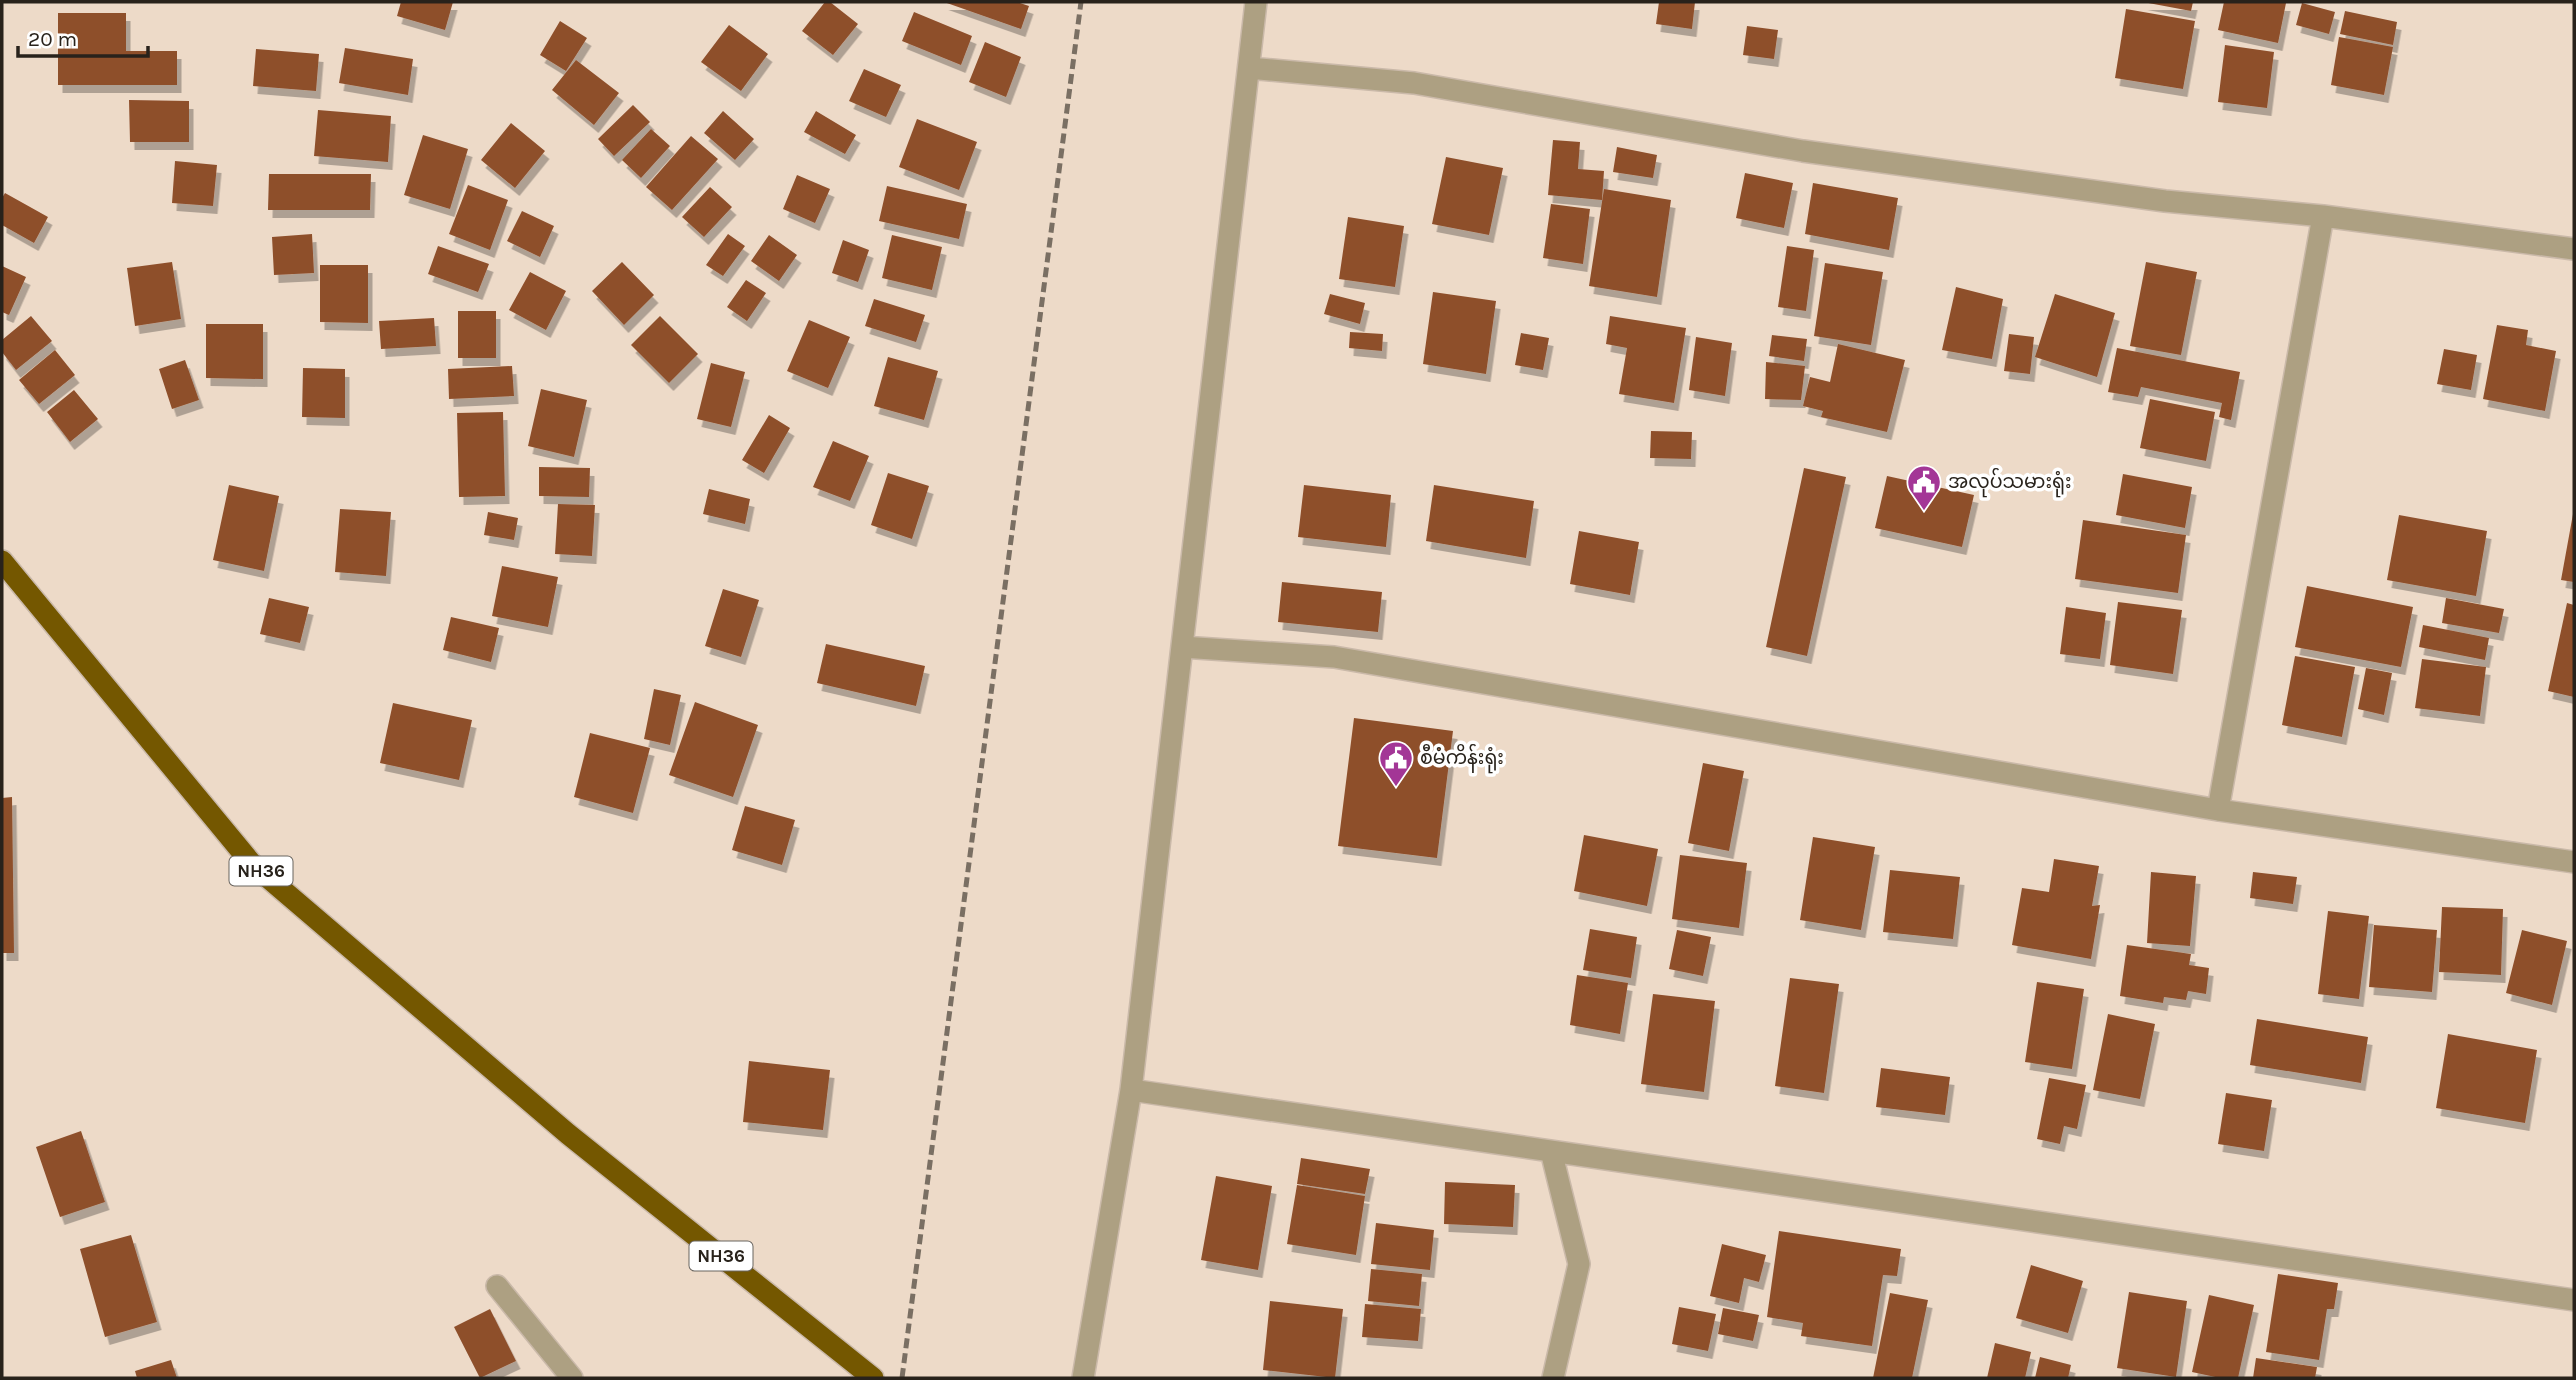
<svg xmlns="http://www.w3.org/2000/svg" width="2576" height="1380" font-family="Karla,'Noto Sans Myanmar',sans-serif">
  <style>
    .building { fill: #8e4f2c; filter: url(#shadow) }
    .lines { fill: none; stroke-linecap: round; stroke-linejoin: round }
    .minor-casing { stroke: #cab9a9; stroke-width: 24 }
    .highway-casing { stroke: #cab9a9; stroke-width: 24 }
    .minor { stroke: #ada082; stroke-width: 21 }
    .highway { stroke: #745700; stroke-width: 21 }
    .rail { stroke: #7a6f63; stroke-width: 5; stroke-dasharray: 10 5; stroke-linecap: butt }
    .labels { text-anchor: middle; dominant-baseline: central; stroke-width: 7; stroke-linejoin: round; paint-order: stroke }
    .shield { fill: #fff; stroke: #68645f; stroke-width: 2 }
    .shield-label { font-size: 18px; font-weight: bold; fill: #28221b }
    .poi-label { font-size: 19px; fill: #28221b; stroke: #fff; text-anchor: start }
  </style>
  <defs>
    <filter id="shadow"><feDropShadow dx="4.5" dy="8" stdDeviation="0" flood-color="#0004"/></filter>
  </defs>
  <rect width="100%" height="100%" fill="#eddac8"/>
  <path class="building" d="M401,2h52l-8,28 -48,-14z
    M825,2h5l28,22 -25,31 -31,-24z
    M944,2h73l12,4 -8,23z
    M1659,2h36l-3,27 -36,-5z
    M2143,2h50l-2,9z
    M2224,2l62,1 -8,40 -60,-13z
    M2302,3l33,9 -6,22 -33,-9z
    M2126,9l69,12 -12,68 -68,-11z
    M2345,11l52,11 -4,23 -53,-11z
    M914,12l58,24 -11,29 -59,-24z
    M58,13h68v38h51v34h-119z
    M560,21l27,17 -21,33 -26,-16z
    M729,25l39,29 -27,37 -40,-29z
    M1747,26l31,4 -4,29 -31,-4z
    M2339,37l54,10 -9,48 -53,-10z
    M985,42l36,15 -15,40 -37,-15z
    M2225,45l49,7 -7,56 -49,-6z
    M345,48l68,11 -5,36 -69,-12z
    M256,49l63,5 -3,37 -63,-5z
    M576,60l43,33 -25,32 -42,-35z
    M864,69l37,16 -15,32 -37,-16z
    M129,100l60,1v41h-59z
    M633,105l17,17 -36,34 -16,-17z
    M318,110l73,6 -3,46 -74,-6z
    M723,111l31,28 -19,21 -31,-27z
    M816,111l40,24 -11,19 -41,-22z
    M917,119l60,23 -18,48 -60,-23z
    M511,123l34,28 -30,37 -34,-28z
    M651,129l19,17 -29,32 -19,-18z
    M423,135l45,14 -18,60 -46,-14z
    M691,136l27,23 -46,51 -26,-23z
    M1553,140l27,2 -2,27 26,2 -2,29 -54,-5z
    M1617,147l40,8 -4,23 -40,-6z
    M1446,157l57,11 -14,67 -57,-11z
    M175,161l42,4 -4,41 -41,-3z
    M1745,173l48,10 -9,45 -48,-10z
    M269,174h102l-1,36h-102z
    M797,175l33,14 -15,34 -32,-14z
    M1813,183l85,15 -9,52 -84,-16z
    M468,185l40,15 -18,50 -41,-16z
    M887,186l80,18 -8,35 -80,-18z
    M710,187l22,20 -28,30 -22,-20z
    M1604,189l67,11 -14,97 -68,-11z
    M5,193l43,24 -14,26 -32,-18v-27z
    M1551,204l39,5 -7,55 -40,-6z
    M522,211l32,15 -14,31 -33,-16z
    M1348,217l56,9 -9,61 -56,-8z
    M312,234l2,39 -40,2 -2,-38z
    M728,234l17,12 -22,30 -17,-11z
    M769,235l28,20 -18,26 -28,-20z
    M892,235l50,12 -10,43 -50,-12z
    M843,240l26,10 -11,32 -26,-9z
    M438,246l51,18 -11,28 -50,-18z
    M1787,246l27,4 -8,61 -28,-4z
    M172,262l9,57 -46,7 -8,-58z
    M622,262l32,33 -30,30 -32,-34z
    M2146,262l51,10 -16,83 -51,-9z
    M1825,263l58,9 -12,73 -57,-9z
    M320,265h48v58l-48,-1z
    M2,266l24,11 -17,38 -7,-3z
    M530,272l36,19 -20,39 -37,-20z
    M746,280l20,13 -19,28 -20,-14z
    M1956,287l47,12 -11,60 -50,-9z
    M1433,292l63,9 -10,73 -63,-10z
    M1330,294l35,9 -5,21 -36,-10z
    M2055,294l60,19 -18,64 -62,-20z
    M874,299l51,16 -9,27 -51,-16z
    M458,311h38v47h-38z
    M31,316l21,25 -36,29 -14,-18v-12z
    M660,316l38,38 -29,29 -38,-38z
    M1610,316l76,12 -12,75 -55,-9 8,-46 -21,-4z
    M434,318l2,28 -55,3 -2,-28z
    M809,320l41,17 -22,51 -41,-17z
    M206,324h57v55l-57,-1z
    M2497,325l31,5 -2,15 30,6 -11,60 -62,-12z
    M1350,332l33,2 -1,17 -33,-3z
    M1521,333l28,5 -6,32 -28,-5z
    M2009,334l25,3 -4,37 -26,-3z
    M1772,335l35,4 -3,22 -35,-5z
    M1696,337l36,6 -7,53 -36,-6z
    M1838,344l67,16 -18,72 -66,-15 2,-6 -20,-5 7,-29 20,5z
    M2117,348l123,24 -9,48 -12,-3 3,-14 -81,-16 -3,10 -30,-5z
    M2444,349l33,6 -6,35 -34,-6z
    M55,350l20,25 -36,29 -20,-24z
    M888,357l50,14 -14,49 -50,-14z
    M185,360l14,40 -27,9 -13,-40z
    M1766,362l39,4 -4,34 -36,-1z
    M711,363l34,9 -14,55 -34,-8z
    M512,366l2,30 -65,3 -1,-30z
    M303,368l42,1v49l-43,-1z
    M541,389l46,11 -13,57 -46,-11z
    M74,390l24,29 -28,23 -23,-30z
    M2150,399l65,13 -9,49 -66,-13z
    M503,412l2,84 -46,1 -2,-84z
    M769,415l21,13 -26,45 -22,-13z
    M1651,431l41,1 -1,27 -41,-1z
    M833,441l36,15 -19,45 -37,-14z
    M539,467l51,1 -1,29 -50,-1z
    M1804,468l42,9 -39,179 -41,-9z
    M888,473l41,13 -17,53 -41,-14z
    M2123,474l69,13 -7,41 -69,-13z
    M1887,476l87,19 -12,52 -87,-19z
    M229,485l50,11 -15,75 -51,-11z
    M1304,485l87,10 -5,52 -88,-10z
    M1434,485l100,16 -8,57 -100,-17z
    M709,489l41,10 -5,25 -42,-10z
    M558,504l37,1 -3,51 -37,-2z
    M340,509l51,3 -5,64 -51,-4z
    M488,512l30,6 -4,22 -30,-5z
    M2573,514h1v68l-13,-2z
    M2399,515l88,16 -11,65 -89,-16z
    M2083,520l103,15 -8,58 -103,-14z
    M1579,531l60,11 -9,53 -60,-11z
    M502,566l56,11 -10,50 -56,-11z
    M1282,582l100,10 -4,40 -100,-10z
    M2307,586l106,21 -12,60 -106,-20z
    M723,589l36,11 -18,57 -36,-11z
    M269,598l40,9 -9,36 -40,-9z
    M2446,598l58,11 -5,24 -57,-10z
    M2118,602l64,8 -9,64 -63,-9z
    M2567,603l7,2v92l-26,-6z
    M2066,607l40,6 -6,46 -40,-5z
    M451,617l48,11 -8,34 -48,-12z
    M2423,625l66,13 -4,22 -66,-13z
    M826,644l99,22 -9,40 -99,-23z
    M2295,656l60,11 -13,70 -60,-12z
    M2422,659l64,8 -6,49 -65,-8z
    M2366,668l26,5 -8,42 -26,-6z
    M654,689l27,6 -11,50 -26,-6z
    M695,702l63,23 -25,72 -64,-22z
    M393,703l79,17 -13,60 -79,-17z
    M1354,718l99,13 -16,127 -99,-12z
    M590,733l60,15 -17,65 -59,-16z
    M1703,763l41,8 -15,80 -41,-8z
    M12,797l2,156h-12v-155z
    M745,806l50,14 -13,45 -50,-15z
    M1584,835l74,14 -11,57 -73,-15z
    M1813,837l62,10 -14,83 -61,-10z
    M1680,855l67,8 -8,65 -67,-9z
    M2054,859l45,7 -7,40 8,-1 -9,54 -79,-14 10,-57 27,4z
    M1890,870l70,7 -7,62 -70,-7z
    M2151,872l45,4 -6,70 -43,-3z
    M2253,872l44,5 -4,27 -43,-6z
    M2442,907l61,2 -2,66 -62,-3z
    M2328,911l41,5 -10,83 -41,-5z
    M2374,925l63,5 -5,62 -63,-5z
    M1590,929l47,8 -6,41 -48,-8z
    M1677,930l34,7 -8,39 -34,-7z
    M2522,930l45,11 -15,64 -46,-12z
    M2127,945l64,9 -2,11 20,3 -3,26 -18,-3 -2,9 -22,-3 -1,6 -43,-7z
    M1577,975l51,8 -8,51 -50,-9z
    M1790,978l49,6 -15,109 -49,-7z
    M2037,982l47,7 -12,80 -47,-7z
    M1653,994l62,7 -11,91 -63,-8z
    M2108,1014l47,10 -15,75 -47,-9z
    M2257,1019l111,18 -7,46 -111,-18z
    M2448,1034l89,16 -12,73 -89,-15z
    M749,1061l81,9 -7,60 -80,-8z
    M1881,1068l69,9 -5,38 -69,-8z
    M2049,1078l37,7 -9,44 -13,-3 -4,18 -23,-5z
    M2226,1093l46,7 -8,51 -46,-7z
    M81,1131l24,71 -45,15 -24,-70z
    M1301,1158l69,11 -5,25 -68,-10z
    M1216,1176l56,10 -14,84 -57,-10z
    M1445,1182l70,3 -2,42 -69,-3z
    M1297,1185l68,11 -9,59 -69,-11z
    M1376,1223l58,7 -4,40 -59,-6z
    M1779,1231l122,18 -4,27 -14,-1 -11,71 -71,-10 2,-13 -36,-6z
    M131,1235l26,87 -52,15 -25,-88z
    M1722,1244l44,11 -7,27 -15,-4 -5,25 -29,-7z
    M2031,1265l52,16 -15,52 -52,-15z
    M1371,1269l51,5 -3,32 -51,-5z
    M2278,1274l60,9 -4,26h-7l-8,51 -53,-8z
    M2129,1292l58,9 -11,76 -59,-9z
    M1890,1293l38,7 -16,78h-39z
    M2209,1295l45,10 -16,73h-18l-28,-6z
    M1270,1301l73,8 -8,69 -72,-8z
    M1365,1304l56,5 -3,32 -56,-4z
    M1679,1307l37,7 -8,37 -36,-7z
    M1723,1308l36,7 -6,26 -35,-7z
    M490,1309l26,52 -36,17 -26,-51z
    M1995,1343l36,9 -6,26h-38z
    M2040,1357l31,8 -3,13h-33z
    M2256,1358l61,9 -2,11h-62z
    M171,1360l6,18h-40l-2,-7z"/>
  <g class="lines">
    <g class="minor-casing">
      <path id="minor" d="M1249,68l165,15 389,68 362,50 158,15 251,33
        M1182,647l152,10 884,153 356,52
        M2218,810l105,-594
        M1131,1090l1443,210
        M1551,1151l28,113 -26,114
        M497,1286l75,92
        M1083,1378l48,-288 125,-1088"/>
    </g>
    <g class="highway-casing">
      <path id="highway" d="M2,561l250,303 316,270 305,244"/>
    </g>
    <use href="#minor" class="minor"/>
    <use href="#highway" class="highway"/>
    <path class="rail" d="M902,1378l179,-1376"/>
  </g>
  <defs>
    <g id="civic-pin" transform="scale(1.75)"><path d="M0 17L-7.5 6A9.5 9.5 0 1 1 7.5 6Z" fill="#a33696" stroke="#fff"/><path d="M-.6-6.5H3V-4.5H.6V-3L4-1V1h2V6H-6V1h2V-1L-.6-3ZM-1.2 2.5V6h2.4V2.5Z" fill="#fff"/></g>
  </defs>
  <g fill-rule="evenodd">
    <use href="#civic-pin" x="1924" y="482"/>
    <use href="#civic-pin" x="1396" y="758"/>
  </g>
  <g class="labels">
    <g class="shield">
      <rect x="229.5" y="856.5" width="63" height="29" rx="5"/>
      <rect x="689.5" y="1241.5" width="63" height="29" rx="5"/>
    </g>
    <g class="shield-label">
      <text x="261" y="871">NH36</text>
      <text x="721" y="1256">NH36</text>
    </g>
    <g class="poi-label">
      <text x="1948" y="482">အလုပ်သမားရုံး</text>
      <text x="1420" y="758">စီမံကိန်းရုံး‌</text>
    </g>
  </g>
  <rect width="2576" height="1380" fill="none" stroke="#28221b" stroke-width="7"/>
  <path d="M18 46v10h130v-10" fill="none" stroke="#28221b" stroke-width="3.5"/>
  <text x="28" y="46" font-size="21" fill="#28221b" stroke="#ffffff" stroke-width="5" paint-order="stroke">20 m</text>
</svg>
